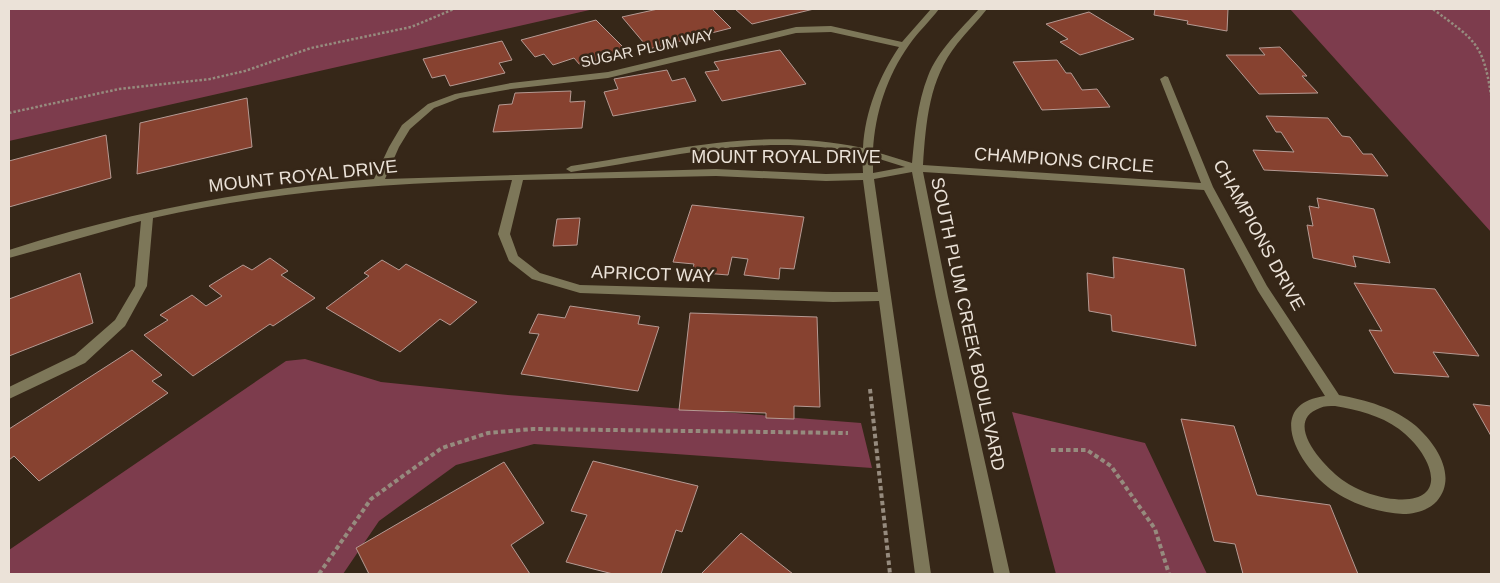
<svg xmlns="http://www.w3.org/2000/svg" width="1500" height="583" font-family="Arial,sans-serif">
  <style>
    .green { fill: #7d3c4d }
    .building { fill: #874230; stroke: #b59a93 }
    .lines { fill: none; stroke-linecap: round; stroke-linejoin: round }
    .path-far1 { stroke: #968b7e; stroke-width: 2.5; stroke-dasharray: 2.5 2; stroke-linecap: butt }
    .path { stroke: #968b7e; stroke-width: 4; stroke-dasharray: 4.5 3; stroke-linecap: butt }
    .minor { fill: #7d7759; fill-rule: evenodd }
    .labels { text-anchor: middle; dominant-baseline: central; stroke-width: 5; stroke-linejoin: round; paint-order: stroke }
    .far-street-label { font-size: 15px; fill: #ebe2d8; stroke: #362718 }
    .street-label { font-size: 18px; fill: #ebe2d8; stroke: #362718 }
  </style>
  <rect width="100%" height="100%" fill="#362718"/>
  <path class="green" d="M9,9h585l-585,132z
    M1290,9h201v223z
    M305,359l76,23 127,13 353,28 11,45 -338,-24 -78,21 -77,56 -36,53h-334v-24l277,-189z
    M1012,412l133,31 62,131h-151z"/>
  <path class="building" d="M658,9h54l19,19 -82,21 -27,-32z
    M735,9h79l-62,15z
    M1155,9h73l-1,22 -40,-7 1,-3 -34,-6z
    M1089,12l45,27 -54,16 -20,-13 8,-3 -22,-15z
    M596,20l31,31 -47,14 -6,-7 -21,7 -9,-11 -9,3 -14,-17z
    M502,41l10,19 -13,3 6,10 -55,13 -5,-11 -13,3 -9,-19z
    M1280,47l27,29h-5l16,17 -59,1 -33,-39h39l-6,-7z
    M780,50l26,34 -84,17 -17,-29 14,-2 -5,-8z
    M1057,60l9,13h5l11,17 15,-1 13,18 -68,3 -29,-48z
    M667,70l5,11 13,-3 11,23 -83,15 -9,-24 14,-3 -4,-10z
    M571,91l-1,11 15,-1 -3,27 -89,4 6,-27 13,-1 3,-11z
    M247,98l5,49 -115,27 3,-51z
    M1266,116l62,2 14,18 8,1 13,17h9l16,22 -124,-6 -11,-20 41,2 -13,-20h-5z
    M106,135l5,43 -102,29v-46z
    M1317,198l57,11 16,54 -37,-7 3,11 -43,-9 -6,-33 6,1 -4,-20 10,2z
    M692,205l112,12 -10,52 -14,-1 -1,11 -35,-4 4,-16 -16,-2 -4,18 -36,-3 2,-8 -21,-2z
    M580,218l-3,27 -24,1 4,-27z
    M1113,257l71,12 12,77 -84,-15 -1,-16 -22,-4 -2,-38 27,5z
    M270,258l18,13 -7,4 34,23 -42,28 -3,-2 -77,52 -49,-41 24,-15 -8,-5 32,-20 14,11 16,-10 -13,-10 34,-21 9,5z
    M382,260l17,10 7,-6 71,38 -27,23 -10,-6 -40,33 -74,-44 43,-32 -5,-3z
    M80,273l13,50 -84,33v-57z
    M1354,283l81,6 44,67 -46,-4 16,25 -55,-4 -25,-43 13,1z
    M570,306l70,10 -2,8 21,3 -21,64 -117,-17 18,-40 -10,-1 9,-19 27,4z
    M690,313l127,4 3,90 -26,-1v13l-28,-1v-5l-87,-3z
    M132,350l30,25 -10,6 16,12 -129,88 -25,-25 -5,4v-31z
    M1473,404l18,2v30z
    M1181,419l53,7 23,69 73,10 28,69h-115l-8,-30 -21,-3z
    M593,461l105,25 -16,46 -6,-2 -15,44h-48l-47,-12 21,-47 -16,-4z
    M504,462l40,61 -33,22 19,29h-161l-13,-26z
    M741,533l52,41h-92z"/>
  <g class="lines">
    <path class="path-far1" d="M1433,9c41,31 50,33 58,86
      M9,113l110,-24 91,-10 35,-8 66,-23 100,-21 43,-18"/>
    <path class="path" d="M870,389l20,185
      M1051,450h36l24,16 44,63 14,45
      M319,574l52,-75 71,-51 46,-15 45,-4 315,4"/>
    <path class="minor" d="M931,9h8c-9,12 -21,23 -30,36 -22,31 -34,68 -36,106l39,12c3,-30 5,-59 16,-87 10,-26 33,-47 51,-67h8c-9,12 -21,23 -30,35 -28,35 -31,78 -34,121l278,18 -41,-104 5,-3 3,1 45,110 54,99 72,109c27,5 56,13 77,31 20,18 42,50 21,75 -8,9 -22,13 -34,13 -23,-1 -48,-9 -68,-22 -32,-20 -75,-87 -10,-96l-67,-105 -54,-101 -281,-18 25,125 62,277h-16l-58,-277 -24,-125 -38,7 57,395h-16l-36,-273 -46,1 -253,-9 -48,-14 -23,-18 -11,-27 14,-54c-121,3 -241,11 -359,38l-6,68 -22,40 -40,37 -76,36v-12l66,-32 40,-35 20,-34 6,-65 -132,37v-8c119,-38 240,-61 365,-71l15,-32 13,-22 26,-21 27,-10 56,-11 97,-11 188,-45 35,-1 71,16zM831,32l68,15c-20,30 -34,64 -36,101 -106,-22 -189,3 -292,18l-5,3 5,3c99,-14 191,-41 291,-18l1,19 -37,1 -110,-5 -331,10 14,-32 11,-18 24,-21 26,-10 51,-9 97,-11 188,-45zM873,157l32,10 -32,6zM716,176l110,5 37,-1 15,112h-45l-253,-7 -40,-12 -22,-17 -8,-22 13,-54zM1335,406c22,4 45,9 64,23 36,27 54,80 -13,69 -15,-3 -29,-8 -42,-17 -18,-12 -63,-59 -24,-73 4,-2 10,-2 15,-2z"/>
  </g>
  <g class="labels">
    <g class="far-street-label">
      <text transform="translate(647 48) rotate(-12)">SUGAR PLUM WAY</text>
    </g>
    <g class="street-label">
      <text x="786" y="157">MOUNT ROYAL DRIVE</text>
      <text transform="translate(1064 160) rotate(4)">CHAMPIONS CIRCLE</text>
      <text transform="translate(303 176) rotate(-6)">MOUNT ROYAL DRIVE</text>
      <text transform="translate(1259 235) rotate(61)">CHAMPIONS DRIVE</text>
      <text transform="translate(653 274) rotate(2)">APRICOT WAY</text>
      <text transform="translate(968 324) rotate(78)">SOUTH PLUM CREEK BOULEVARD</text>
    </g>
  </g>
  <rect width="1500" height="583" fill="none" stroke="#ebe2d8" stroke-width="20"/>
</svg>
